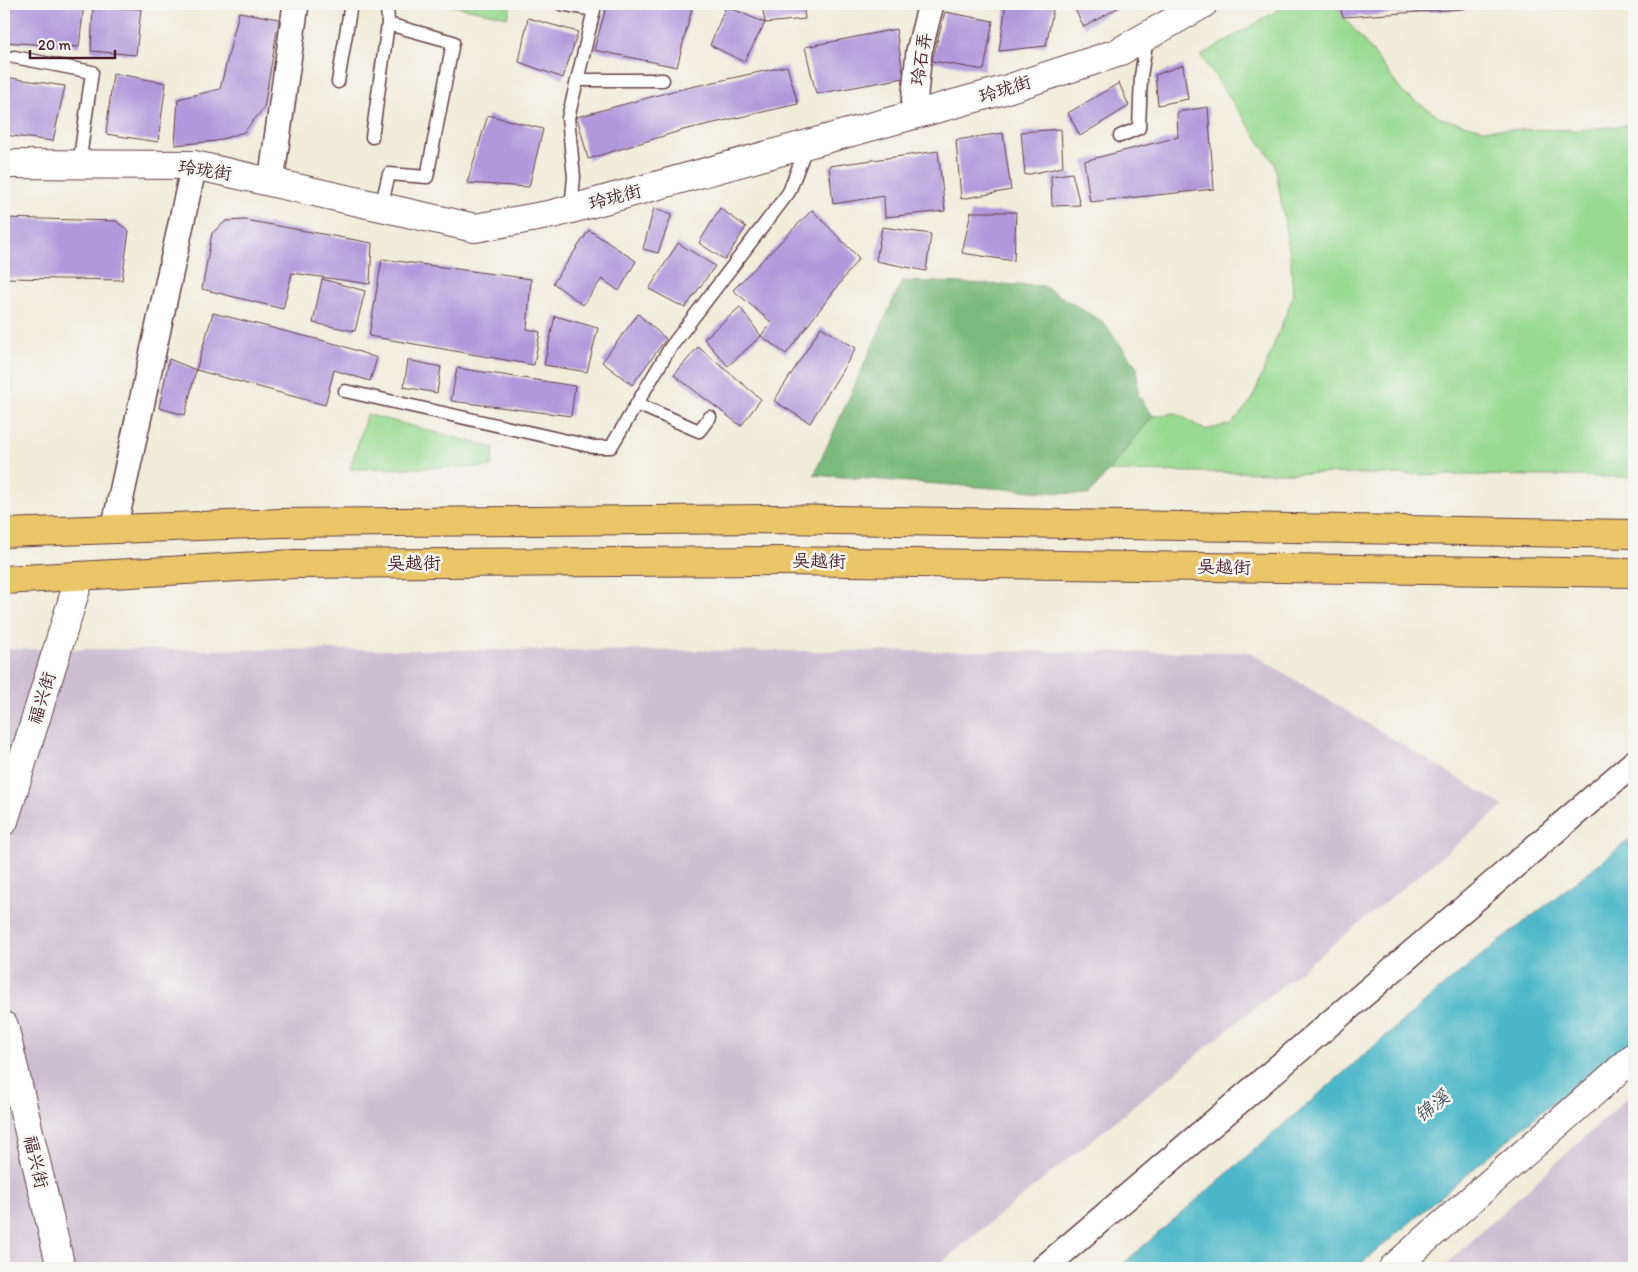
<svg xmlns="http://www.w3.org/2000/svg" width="1638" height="1272" font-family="Itim,'LXGW WenKai TC',sans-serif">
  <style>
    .industrial { fill: #cebed1 }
    .green { fill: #98da91; stroke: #717c5e }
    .forest { fill: #7aba7b; stroke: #626c53 }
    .water { fill: #4bb7c8; stroke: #4a6b7a }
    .building { fill: #b197db }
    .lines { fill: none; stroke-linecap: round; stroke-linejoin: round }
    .service-casing { stroke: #633e45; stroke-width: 15 }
    .minor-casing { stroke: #633e45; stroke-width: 28 }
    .tertiary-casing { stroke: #633e45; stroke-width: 30 }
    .trunk-casing { stroke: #633e45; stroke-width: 30 }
    .service { stroke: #fff; stroke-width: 12 }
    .minor { stroke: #fff; stroke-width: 25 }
    .tertiary { stroke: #fff; stroke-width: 28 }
    .trunk { stroke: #eac669; stroke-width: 28 }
    .labels { text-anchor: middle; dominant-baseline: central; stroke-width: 5; stroke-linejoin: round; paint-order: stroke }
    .street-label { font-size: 18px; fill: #4a1f2b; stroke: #f6f6f2 }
    .water-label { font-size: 19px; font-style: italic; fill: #4a5462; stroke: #f6f6f2 }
  </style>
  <rect width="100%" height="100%" fill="#f6f6f2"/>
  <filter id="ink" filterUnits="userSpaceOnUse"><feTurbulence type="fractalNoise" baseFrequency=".02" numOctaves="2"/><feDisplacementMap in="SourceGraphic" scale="10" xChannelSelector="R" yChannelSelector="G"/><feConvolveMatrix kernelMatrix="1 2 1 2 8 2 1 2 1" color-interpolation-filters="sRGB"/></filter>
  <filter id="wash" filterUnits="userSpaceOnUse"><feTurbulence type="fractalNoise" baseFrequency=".0096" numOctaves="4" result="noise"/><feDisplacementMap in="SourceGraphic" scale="20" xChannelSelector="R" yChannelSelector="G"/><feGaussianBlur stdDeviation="1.12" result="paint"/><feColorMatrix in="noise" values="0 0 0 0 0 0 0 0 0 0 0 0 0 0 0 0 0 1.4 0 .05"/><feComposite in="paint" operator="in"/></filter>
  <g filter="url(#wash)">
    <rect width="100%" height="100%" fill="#f1ecda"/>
    <path class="industrial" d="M1333,4h219l-209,13z
      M4,649l1245,3 255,154 -570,462h-930z
      M1634,1093v175h-192l189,-174z"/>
    <path class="green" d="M443,4h68l-3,13z
      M1288,4h45l39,47 31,42 38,25 42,11 94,1 57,-5v352l-525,-6 44,-55 23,-3 29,17 26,-6 21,-24 41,-104 -2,-34 -16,-98 -74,-108z
      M367,414l127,34 -3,19 -141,2z"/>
    <path class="forest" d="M902,281l141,5 60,36 34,45 1,28 15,21 -64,79 -275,-20z"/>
    <path class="water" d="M1634,836v203l-93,73 -185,156h-238l336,-291z"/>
    <g id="blocks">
      <path class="building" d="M5,4h79l-5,43 -75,-5z
        M607,4h70l15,4 -15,59 -83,-17z
        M762,4h41l2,15 -40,4z
        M1006,4h48l-8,42 -47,5z
        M1072,4h53l-41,23z
        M1339,4h133l-8,5 -121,8z
        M726,6l39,17 -21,39 -34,-17z
        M93,7l48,2 -5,46 -45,-4z
        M239,12l40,7 -15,89 -20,24 -28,9 -41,4 3,-46 42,-10z
        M945,12l48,9 -9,49 -52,-9z
        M528,18l50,14 -15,46 -44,-16z
        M896,29l8,49 -88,16 -11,-47z
        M1183,65l5,34 -30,6 -3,-30z
        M787,66l11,38 -115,26 -95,29 -11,-42 96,-26z
        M113,73l53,10 -8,59 -52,-8z
        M4,77l61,9 -12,55 -49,-6z
        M1119,83l10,23 -49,30 -12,-23z
        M1208,107l6,82 -124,13 -6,-41 94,-24 -1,-25z
        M488,115l55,14 -14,58 -62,-4z
        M1061,129l2,38 -38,8 -4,-43z
        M1003,133l8,57 -50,9 -5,-59z
        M938,151l7,60 -60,6 -1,-21 -51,8 -4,-38z
        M1072,173l8,32 -28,1 -1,-30z
        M654,208l18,6 -14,39 -15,-4z
        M720,208l26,19 -21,33 -26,-17z
        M812,210l47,48 -73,96 -25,-18 -33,30 -24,-27 36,-32 21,29 10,-14 -38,-32z
        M971,212h45l-2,49 -52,-8z
        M4,218l112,3 13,10 -7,49 -118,-2z
        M245,220l127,23 -2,41 -78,-11 -9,36 -81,-20 10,-56 14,-12z
        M882,227l49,7 -5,37 -50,-10z
        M589,230l47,31 -17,30 -17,-12 -19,26 -30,-22z
        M678,243l37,23 -30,42 -36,-19z
        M382,259l149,20 -4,50 13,3 -6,33 -165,-29z
        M322,279l43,12 -10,40 -42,-8z
        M213,313l127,32 37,13 -7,23 -36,-11 -9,35 -129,-35z
        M638,314l28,25 -34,46 -30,-23z
        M555,316l43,12 -11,44 -43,-7z
        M821,327l35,21 -46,75 -36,-22z
        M698,347l63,52 -20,27 -67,-51z
        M169,359l27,11 -11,45 -26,-7z
        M408,360l33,7 -4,26 -33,-6z
        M457,368l118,18 -4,30 -120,-15z"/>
    </g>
  </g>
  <g filter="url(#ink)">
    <use href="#blocks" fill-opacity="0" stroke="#633e45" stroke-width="1"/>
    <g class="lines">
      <g class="service-casing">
        <path id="service" d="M561,4l33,6 -26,108 6,59 -3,32
          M14,57l78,15 -13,93
          M578,80h85
          M338,82l13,-78
          M1120,136l19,-8 2,-52 6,-38
          M372,137l16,-113
          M381,207l8,-33 38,3 26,-135 -65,-18 -1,-20
          M345,391l249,56h17l59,-99 119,-156 18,-47
          M637,404l62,27 11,-14"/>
      </g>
      <g class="minor-casing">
        <path id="minor" d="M913,115l6,-64 12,-47
          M271,182l25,-178
          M114,529l80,-364
          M1044,1268l590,-505"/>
      </g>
      <g class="tertiary-casing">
        <path id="tertiary" d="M4,164l190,1 281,63 78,-14 448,-123 116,-38 86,-49
          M4,821l76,-245
          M4,1026l57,242
          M1393,1268l241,-211"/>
      </g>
      <g class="trunk-casing">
        <path id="trunk" d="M4,533l276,-10 500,-4 854,15
          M4,580l290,-16 484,-3 856,12"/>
      </g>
      <use href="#service" class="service"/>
      <use href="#minor" class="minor"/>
      <use href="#tertiary" class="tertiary"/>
      <use href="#trunk" class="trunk"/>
    </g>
  </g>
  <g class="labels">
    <g class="street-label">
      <text transform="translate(921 59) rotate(-81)">玲石弄</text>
      <text transform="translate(1005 89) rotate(-17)">玲珑街</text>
      <text transform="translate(205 170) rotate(8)">玲珑街</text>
      <text transform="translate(615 197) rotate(-15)">玲珑街</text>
      <text transform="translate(819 561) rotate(1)">吴越街</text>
      <text x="414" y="563">吴越街</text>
      <text transform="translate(1224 567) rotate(1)">吴越街</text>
      <text transform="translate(42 698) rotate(-73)">福兴街</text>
      <text transform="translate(36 1162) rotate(77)">福兴街</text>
    </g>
    <g class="water-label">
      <text transform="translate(1432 1106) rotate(-39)">锦溪</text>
    </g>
  </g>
  <rect width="1638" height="1272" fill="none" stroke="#f6f6f2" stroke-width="20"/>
  <path d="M30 50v8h85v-8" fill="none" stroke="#4a1f2b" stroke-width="2.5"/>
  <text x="38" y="50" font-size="15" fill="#4a1f2b" stroke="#f6f6f2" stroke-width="4" paint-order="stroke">20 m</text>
</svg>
